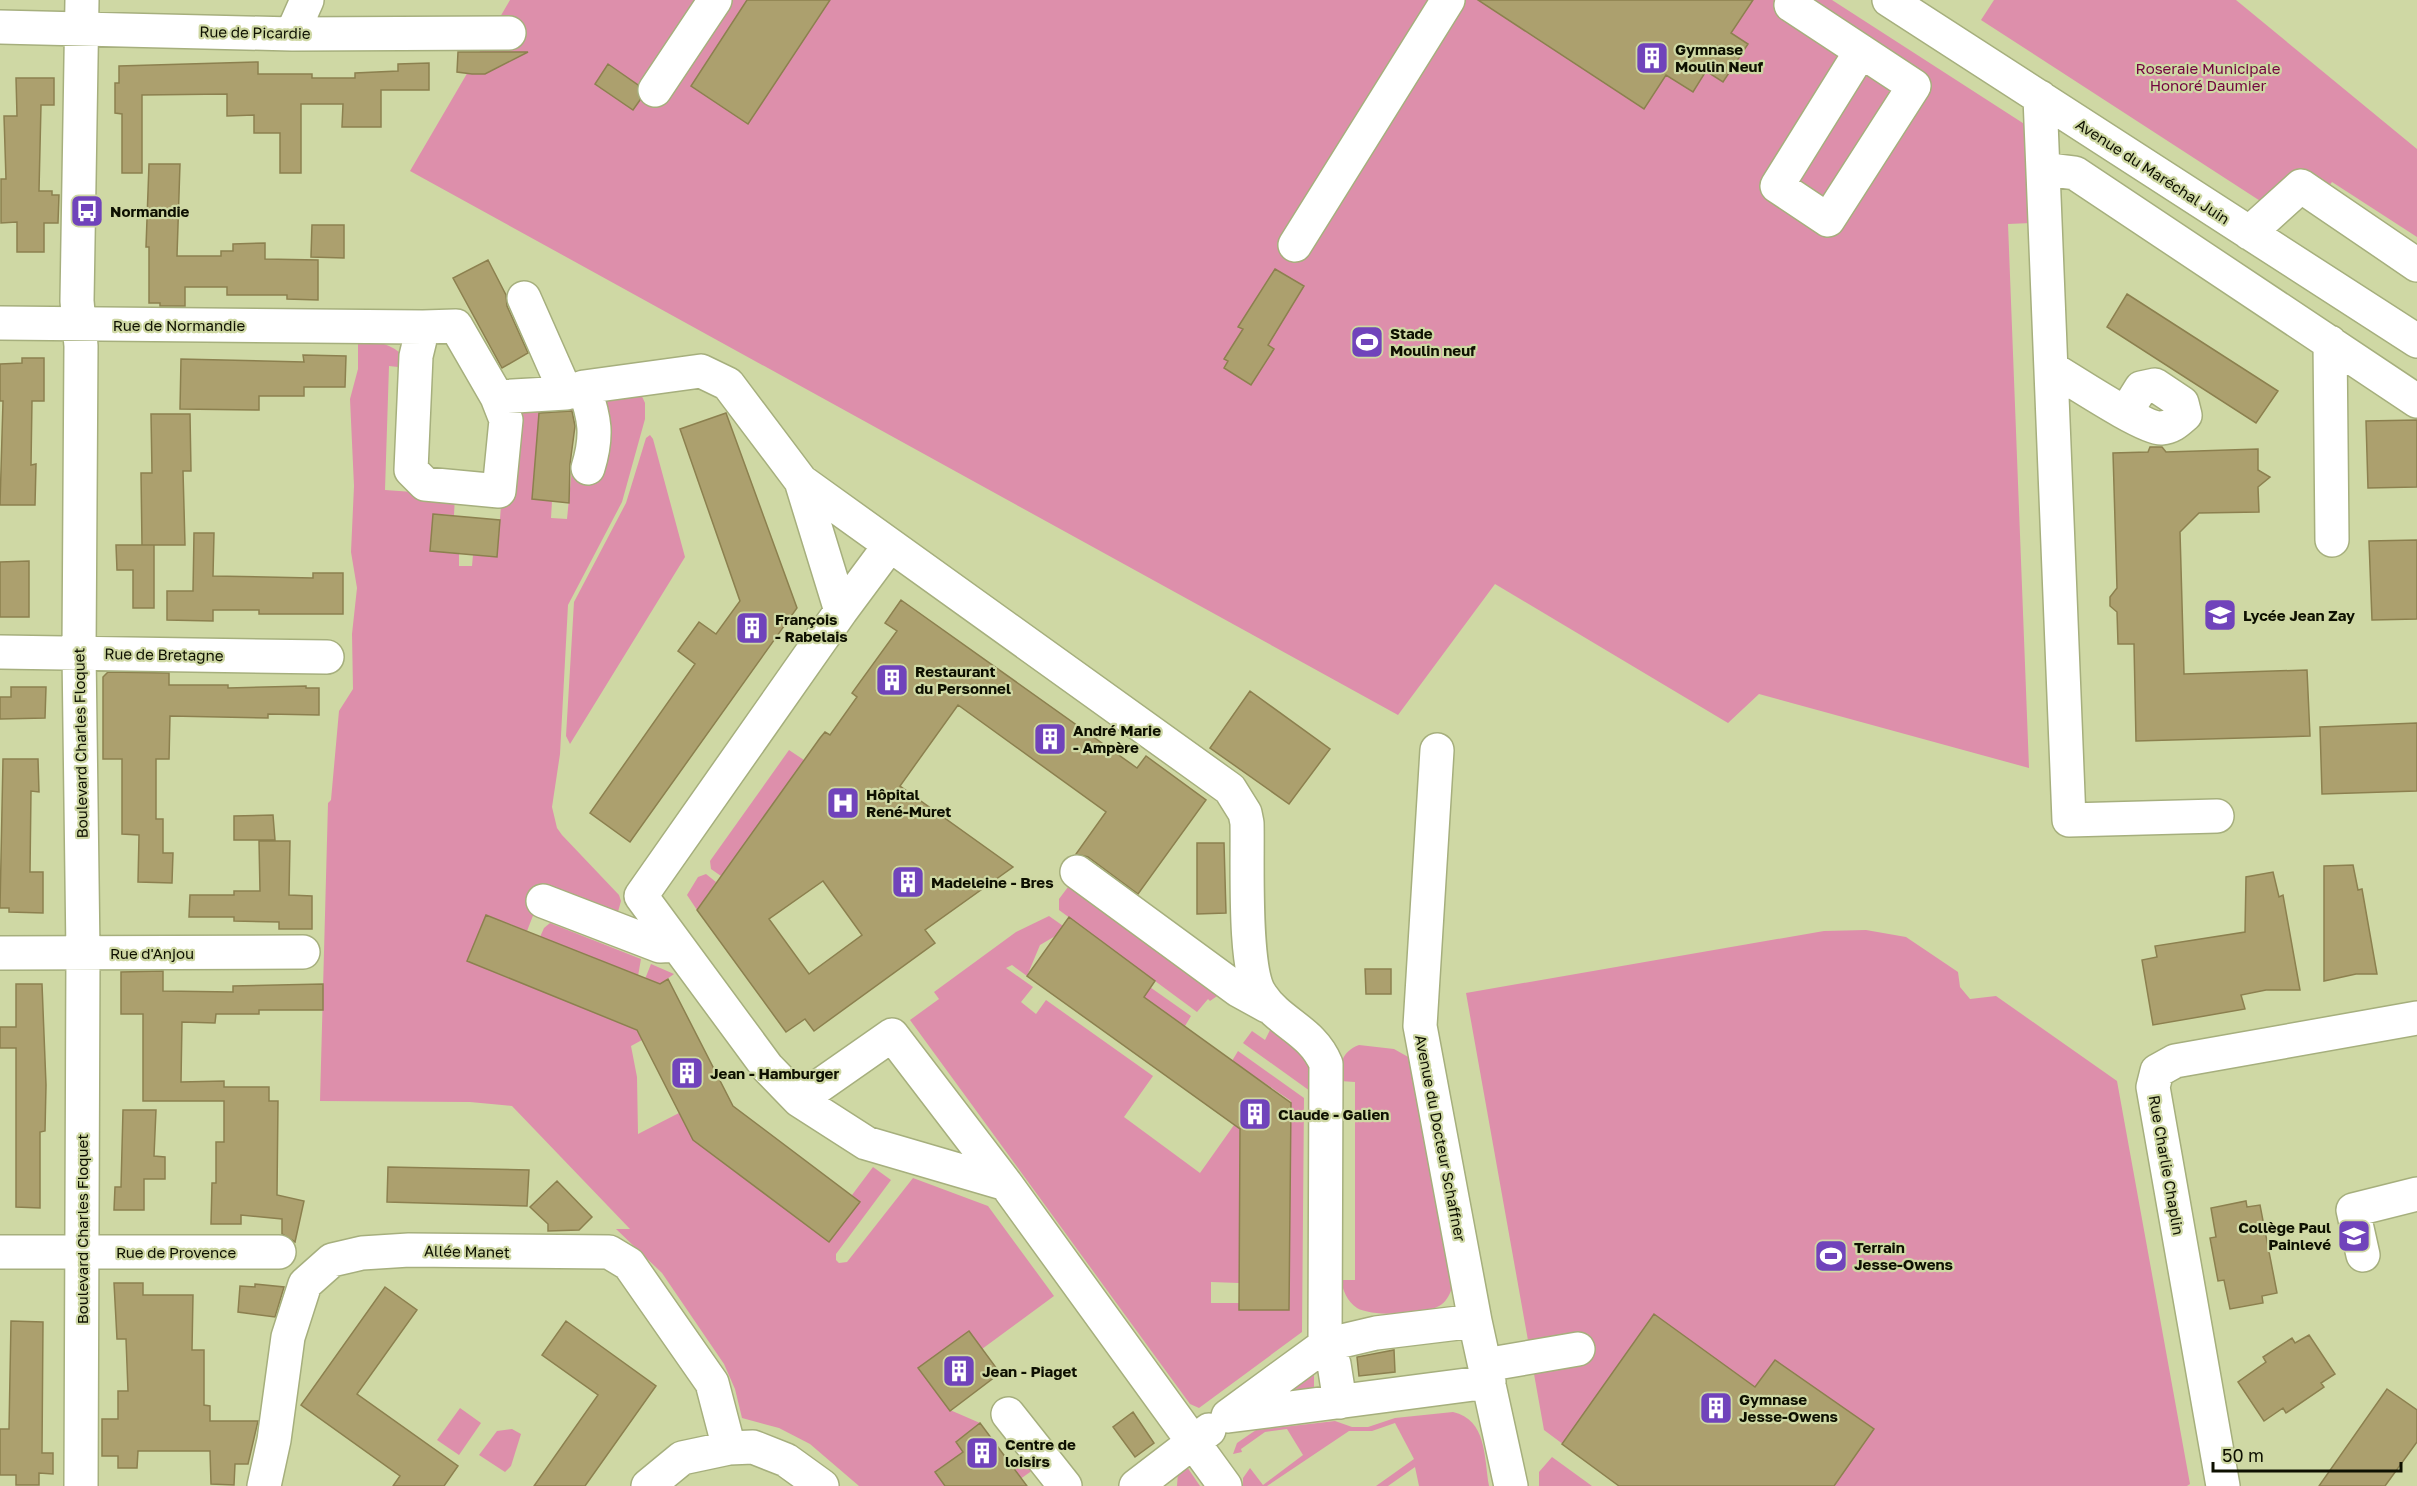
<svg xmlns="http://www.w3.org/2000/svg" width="2417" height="1486" font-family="'Golos Text',sans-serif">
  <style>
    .green { fill: #dd8fab }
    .building { fill: #aca06e; stroke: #8c804f; stroke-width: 1.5; fill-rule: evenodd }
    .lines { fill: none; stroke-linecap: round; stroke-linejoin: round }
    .minor-casing { stroke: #a6af7d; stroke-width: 36 }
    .minor { stroke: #fff; stroke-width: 33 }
    .labels { text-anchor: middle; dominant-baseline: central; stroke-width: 4.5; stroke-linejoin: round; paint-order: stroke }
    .street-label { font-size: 15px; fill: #0e1001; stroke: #cfd8a4 }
    .poi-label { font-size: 15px; font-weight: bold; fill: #0e1001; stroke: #cfd8a4; text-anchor: start }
    .park-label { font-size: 15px; fill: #72033f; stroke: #cfd8a4 }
  </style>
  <rect width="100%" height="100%" fill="#cfd8a4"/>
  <path class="green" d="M510,0h1322l197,127 2,96 -23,1 21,544 -270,-74 -31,29 -233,-139 -97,131 -988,-544z
    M1994,0h242l181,149v88l-85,-55 -11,14 -34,-20 -19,30 -287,-186z
    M358,340c19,0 33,4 47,17l2,11 -18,-2 -4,124 70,5 -1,20 -21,-1 -3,37 29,3v12h13l1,-11 24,2 4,-51 16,-98 59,-2v5l-36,-3 -8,91 20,2 -1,17 16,1 5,-50 29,-2 3,-67 36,-8 5,11v16l-23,83 -54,103 -8,149 -8,53 5,21 5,7 57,60 2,6 -5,18 -77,-31 -9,23 4,2 -7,18 -41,-16 -19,46 170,69 5,10 -11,6 6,31 1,57 41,-21 14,27 136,102 30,-40 -7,-7 21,-28 18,13 -55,74v6l3,3 8,-1 66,-84 75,28 66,90 -72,53 -13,-18 -19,79 30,13 -24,18 7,11 -28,20 10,14h-86l-49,-42 -31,-16 -37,-10 -7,-29 -11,-25 -62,-91 -46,-44h14l-118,-123 -42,-4 -150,-1 8,-298 3,-3 8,-89 14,-22 -1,-55 5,-46 -6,-36 3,-66 -4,-87 8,-30z
    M650,435l3,4 32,118 -115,187 -4,-8 8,-134 52,-99 20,-65z
    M789,750l15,10 -83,116 -10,-7 -1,-8z
    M706,874l10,8 -19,28 -10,-15 11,-18z
    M1071,883l149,111 -10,7 -2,-2 -11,13 -138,-102v-11z
    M1049,916l142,100 -6,10 -128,-91 -17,10 -13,31 -15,-11 -6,3 27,19 -12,15 15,12 10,-14 107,76 -29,41 76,56 34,-48 6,4 -1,154 -28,-1v21h28v7l50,-1 2,-208 -59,-40 6,-10 66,47 -2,234 -103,76 -9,-4 -280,-384 29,-21 -5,-7 82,-60z
    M550,923l91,36 -3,17 -98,-39 4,-9z
    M1866,930l40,7 52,35 2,15 10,12 26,-3 121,85 73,403 -3,2h-568l-75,-56 -78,-437 358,-62z
    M651,964l23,10 -7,5 -3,7 -19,-7z
    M1272,1026l35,28 10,42 -74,-53 9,-12 13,9z
    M1359,1045l35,4 16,9 42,230c-3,8 -6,14 -13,18 -15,9 -67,11 -82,2 -10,-7 -14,-17 -16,-28h14v-198l-15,-1c0,-17 1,-29 19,-36z
    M1314,1367v28l-46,2z
    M460,1408l21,15 -22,32 -22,-15z
    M1453,1412c34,8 31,45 36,74h-70l-4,-19 -27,19h-12l38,-27 -19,-36 -23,8h-23l-82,55h-24v-8l7,-10 13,17 40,-30 -16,-26 -22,3 -24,17 1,3 -9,2 4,-11 19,-13 79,-9 17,6h16l27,-9z
    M512,1429l9,5 -10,32 -6,6 -26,-17 18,-24z
    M1027,1453l6,17 -17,12 -11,-15z
    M1552,1457l40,29h-53v-14z
    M1185,1464l15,22h-23l1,-14z"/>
  <path class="building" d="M747,0h83l-82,124 -57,-38z
    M1478,0h275l-22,33 17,11 -25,38 -17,-11 -13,21 -27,-17 -22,34z
    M458,52h70l-43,22h-13l-15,-2z
    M258,62v12h54v4h43v-5l43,-2v-7l31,-1v27h-48v37h-39l1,-23h-42v69h-21v-40h-26v-18l-27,1v-22l-85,1v78h-20v-59l-7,-1v-30h4v-17z
    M608,64l30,21 2,15 -7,10 -38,-26z
    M16,78h38v27h-13l-2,86h13v4h7l-1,28h-14v29h-27v-30l-16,1v-44h5l-2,-63h13z
    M149,164h31l-3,92h44v-5h12v-7l32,-1v16l53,1v40l-31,-1v-4h-60v-8h-42v19h-25v-3h-11v-56h-3z
    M312,225h32v33l-33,-1z
    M488,260l18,35 1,11 21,47 -26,15 -49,-90z
    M1275,269l29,17 -36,59 6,4 -23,36 -27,-17 4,-7 -4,-2 19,-30 -5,-2z
    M2127,294l151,97 -22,32 -149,-96z
    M303,355l43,1 -1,31h-41v9h-45v14l-79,-1 1,-50 123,3z
    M22,358h22v43h-12l-1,64 5,-1 -1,41h-35l3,-104h-3v-37l22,-1z
    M572,411l3,15 -5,38 -1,39 -37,-4 7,-86z
    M726,413l71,195 -167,234 -40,-29 105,-149 -17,-13 21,-29 17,12 24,-33 -60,-172z
    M151,414h39l1,57h-8l2,74h-43l-1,-72h11z
    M2417,420v67l-49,1 -2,-67z
    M2150,447h12l4,5 92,-3v21l12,7 -12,10 1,25 -60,1 -19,19 4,142 123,-4 3,66 -174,5 -2,-97h-16l-1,-32 -7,-6v-9l7,-9 -4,-135 35,-1z
    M433,514l67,6 -3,37 -67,-6z
    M194,533h20l-1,43 100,2v-5h30v41h-84v-4h-46v11l-46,-1v-29h26z
    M2417,540v79l-45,1 -3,-79z
    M116,545h38v63h-21v-38h-16z
    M29,561v56h-29v-55z
    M901,600l236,168 9,-12 60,44 -68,94 -50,-37 -12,-3 30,-42 -148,-107 -58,81 113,81 -88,63 10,13 -121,88 -9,-12 -19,13 -89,-122 123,-172 5,-6 5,3 27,-38 -5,-4 45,-62 -12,-8zM823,881l39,54 -53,39 -40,-55z
    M108,672l61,1v12h59v3l78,-2v2h13v27l-51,-1v4l-98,-2 -1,43h-13v60h7v34h10l-1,30 -34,-1 1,-47 -17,-1v-75h-19v-82z
    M11,687h35l-1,31 -45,1v-22h11z
    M1250,691l80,58 -41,55 -79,-56z
    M2417,723v68l-95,3 -2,-67z
    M3,759h35l1,33 -8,-1 -1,81h13v41l-34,-1v-4h-9z
    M273,815l2,25h-41v-24z
    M259,841h31l-1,54 23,1v33h-33v-7l-45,-1v-4h-45l1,-22h44v-4h26z
    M1197,843h27l2,70 -29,1z
    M2353,865l5,25 4,-1 15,85h-21l-32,7v-115z
    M2273,872l6,25 4,-2 17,95h-34l-25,5 4,14 -92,16 -11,-65 15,-3 -2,-11 90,-14 1,-55z
    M486,915l174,69 8,-5 65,127 127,96 -31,40 -136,-102 -56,-110 -170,-69z
    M1069,917l86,64 -11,16 147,106 -2,207h-50l1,-181 -213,-153z
    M1365,969h26v25h-25z
    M163,971v20l70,1v-6l90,-2v26h-64v4h-43l-1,9 -33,-1 -1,60 43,-1v6h45v14h9l-1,94 27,6 -9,41 -13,-8v-15l-41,-4v9h-30l1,-41h4v-41h8v-41h-81v-87h-22v-42z
    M16,984h26l4,101 -1,46 -5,1v76l-24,-1v-159h-16v-21h16z
    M123,1110h33l-2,46 11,1v22h-21v31h-30l1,-23h6z
    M388,1167l141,3 -2,36 -140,-4z
    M557,1181l35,36 -13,13 -31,1v-7l-18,-17z
    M2246,1201l1,6 13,-2 17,88 -15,3 1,7 -33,6 -6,-29 -6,1 -8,-43 6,-1 -5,-29z
    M114,1283h29v12h50l-1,55h12v55l6,1v15h48l-10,43h-13l-1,21 -23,-1 -1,-33h-72l-1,17h-19v-12h-16v-37h16v-28h10l-2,-52h-9z
    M255,1284l29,3 -9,30 -37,-5 2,-26 15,1z
    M385,1287l32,23 -60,84 101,72 -14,20h-51l7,-10 -99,-71z
    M1654,1314l101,73 20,-27 99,69 -40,57h-215l-57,-42z
    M11,1321l32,1 -1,131h11v21l-14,-1v12h-23v-10h-16v-46h9z
    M566,1321l90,65 -71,100h-51l64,-91 -56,-40z
    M969,1331l31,42 -50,38 -32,-43z
    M2309,1335l26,39 -14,9 3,4 -38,26 -3,-5 -19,13 -26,-39 28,-20 -3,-5 29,-19 3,5z
    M1394,1350l1,22 -36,4 -2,-19z
    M2387,1389l30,21v32l-32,44h-66z
    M1133,1412l21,31 -19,14 -22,-30z
    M980,1423l47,63h-82l-10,-14 28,-20 -7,-10z"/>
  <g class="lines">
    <g class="minor-casing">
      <path id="minor" d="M1795,0l-4,5 123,81 -86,134 -51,-34 84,-135
        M1889,0l528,341
        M0,27l292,7 217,-1
        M292,34l15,-34
        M655,90l60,-90
        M2040,97l29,723 148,-4
        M2043,169l32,4 342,228
        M2249,233l52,-47 116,79
        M1295,245l153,-245
        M524,298l42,95
        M0,323l423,4
        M456,326l41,71 9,23 -7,71 -74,-7 -14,-14 5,-114 7,-29z
        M2330,342l2,198
        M2051,368c19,11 94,61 110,60 11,-1 16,-6 24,-13l-3,-12 -27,-18 -14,3 -15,24
        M584,387c11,32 14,48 4,81
        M497,397l69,-4 18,-6 117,-16 27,13 73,97 429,308 15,24 2,10c1,37 -4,147 14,172 19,29 51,35 65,69l-1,281 9,19 6,38
        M801,481l40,130 -200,285 126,171 32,33 67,43 140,41
        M841,611l49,-66
        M0,652l327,5
        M1437,750l-17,276 55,295 36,165
        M1077,872l161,118 29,16
        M543,901l117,45 17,-1
        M0,953l303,-1
        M799,1100l93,-65 114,149 219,302
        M0,1252h279
        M2363,1255l-10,-45 64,-16
        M1475,1321l-99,12 -51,12 -97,71 261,-34
        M1485,1365l93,-16
        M1008,1414l57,72
        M81,1486l2,-533 -4,-301 2,-306 -4,-45 5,-301
        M264,1486l10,-46 14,-103 17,-53 27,-24 30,-7 47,-3 200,2 20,12 83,119 17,65
        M648,1486l34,-28 47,-10 24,-1 33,13 36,26
        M1136,1486l73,-56
        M2223,1486l-70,-399 4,-16 18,-10 242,-43"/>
    </g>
    <use href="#minor" class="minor"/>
  </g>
  <defs>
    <g id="building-square" transform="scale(1.725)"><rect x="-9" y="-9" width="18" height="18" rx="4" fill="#7043bb" stroke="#cfd8a4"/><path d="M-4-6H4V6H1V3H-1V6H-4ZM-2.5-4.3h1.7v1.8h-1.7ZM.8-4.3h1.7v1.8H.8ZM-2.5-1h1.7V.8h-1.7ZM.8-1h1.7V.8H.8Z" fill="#fff"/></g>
    <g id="bus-square" transform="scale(1.725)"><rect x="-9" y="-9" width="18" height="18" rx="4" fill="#7043bb" stroke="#cfd8a4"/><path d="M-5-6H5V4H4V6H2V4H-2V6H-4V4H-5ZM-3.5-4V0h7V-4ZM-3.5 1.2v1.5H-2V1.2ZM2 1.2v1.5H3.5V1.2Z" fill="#fff"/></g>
    <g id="stadium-square" transform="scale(1.725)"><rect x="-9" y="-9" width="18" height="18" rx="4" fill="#7043bb" stroke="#cfd8a4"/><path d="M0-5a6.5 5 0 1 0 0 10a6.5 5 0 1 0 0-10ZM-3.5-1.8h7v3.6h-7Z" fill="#fff"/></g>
    <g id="school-square" transform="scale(1.725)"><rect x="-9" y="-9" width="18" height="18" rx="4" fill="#7043bb" stroke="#cfd8a4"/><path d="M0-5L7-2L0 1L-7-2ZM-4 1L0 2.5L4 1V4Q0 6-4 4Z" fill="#fff"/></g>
    <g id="hospital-square" transform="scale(1.725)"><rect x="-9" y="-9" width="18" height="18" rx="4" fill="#7043bb" stroke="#cfd8a4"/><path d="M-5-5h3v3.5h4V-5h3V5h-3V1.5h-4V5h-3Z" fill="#fff"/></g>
  </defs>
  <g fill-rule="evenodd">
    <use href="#building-square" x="1652" y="58"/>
    <use href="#bus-square" x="87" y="211"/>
    <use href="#stadium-square" x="1367" y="342"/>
    <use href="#school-square" x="2220" y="615"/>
    <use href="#building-square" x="752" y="628"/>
    <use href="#building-square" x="892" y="680"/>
    <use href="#building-square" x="1050" y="739"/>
    <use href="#hospital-square" x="843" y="803"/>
    <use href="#building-square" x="908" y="882"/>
    <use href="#building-square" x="687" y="1073"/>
    <use href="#building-square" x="1255" y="1114"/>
    <use href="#school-square" x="2354" y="1236"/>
    <use href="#stadium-square" x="1831" y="1256"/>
    <use href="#building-square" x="959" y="1371"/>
    <use href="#building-square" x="1716" y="1408"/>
    <use href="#building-square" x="982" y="1453"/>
  </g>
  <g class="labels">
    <g class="street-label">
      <text transform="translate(255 32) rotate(1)">Rue de Picardie</text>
      <text transform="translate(2153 171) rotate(33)">Avenue du Maréchal Juin</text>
      <text x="179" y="325">Rue de Normandie</text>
      <text transform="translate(164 654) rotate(1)">Rue de Bretagne</text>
      <text transform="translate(80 743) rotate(-91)">Boulevard Charles Floquet</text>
      <text x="152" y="953">Rue d'Anjou</text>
      <text transform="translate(1441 1138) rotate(79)">Avenue du Docteur Schaffner</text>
      <text transform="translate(2167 1165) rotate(80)">Rue Charlie Chaplin</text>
      <text transform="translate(82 1229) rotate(-90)">Boulevard Charles Floquet</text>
      <text transform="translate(467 1251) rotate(1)">Allée Manet</text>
      <text x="176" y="1252">Rue de Provence</text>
    </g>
    <g class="poi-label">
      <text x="1675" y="49">Gymnase<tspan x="1675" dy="17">Moulin Neuf</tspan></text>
      <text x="110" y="211">Normandie</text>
      <text x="1390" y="333">Stade<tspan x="1390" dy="17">Moulin neuf</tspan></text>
      <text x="2243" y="615">Lycée Jean Zay</text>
      <text x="775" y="619">François<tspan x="775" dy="17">- Rabelais</tspan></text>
      <text x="915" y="671">Restaurant<tspan x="915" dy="17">du Personnel</tspan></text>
      <text x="1073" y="730">André Marie<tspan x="1073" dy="17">- Ampère</tspan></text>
      <text x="866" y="794">Hôpital<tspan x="866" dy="17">René-Muret</tspan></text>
      <text x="931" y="882">Madeleine - Bres</text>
      <text x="710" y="1073">Jean - Hamburger</text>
      <text x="1278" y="1114">Claude - Galien</text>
      <text x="2331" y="1227" text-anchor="end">Collège Paul<tspan x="2331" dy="17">Painlevé</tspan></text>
      <text x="1854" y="1247">Terrain<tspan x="1854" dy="17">Jesse-Owens</tspan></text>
      <text x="982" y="1371">Jean - Piaget</text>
      <text x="1739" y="1399">Gymnase<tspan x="1739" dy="17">Jesse-Owens</tspan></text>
      <text x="1005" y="1444">Centre de<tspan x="1005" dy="17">loisirs</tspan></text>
    </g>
    <g class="park-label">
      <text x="2208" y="68">Roseraie Municipale<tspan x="2208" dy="17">Honoré Daumier</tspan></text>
    </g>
  </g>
  <path d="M2213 1462v9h188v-9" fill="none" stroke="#0e1001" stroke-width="3"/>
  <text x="2222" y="1462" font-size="18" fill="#0e1001" stroke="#cfd8a4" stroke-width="4.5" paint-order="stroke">50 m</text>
</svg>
